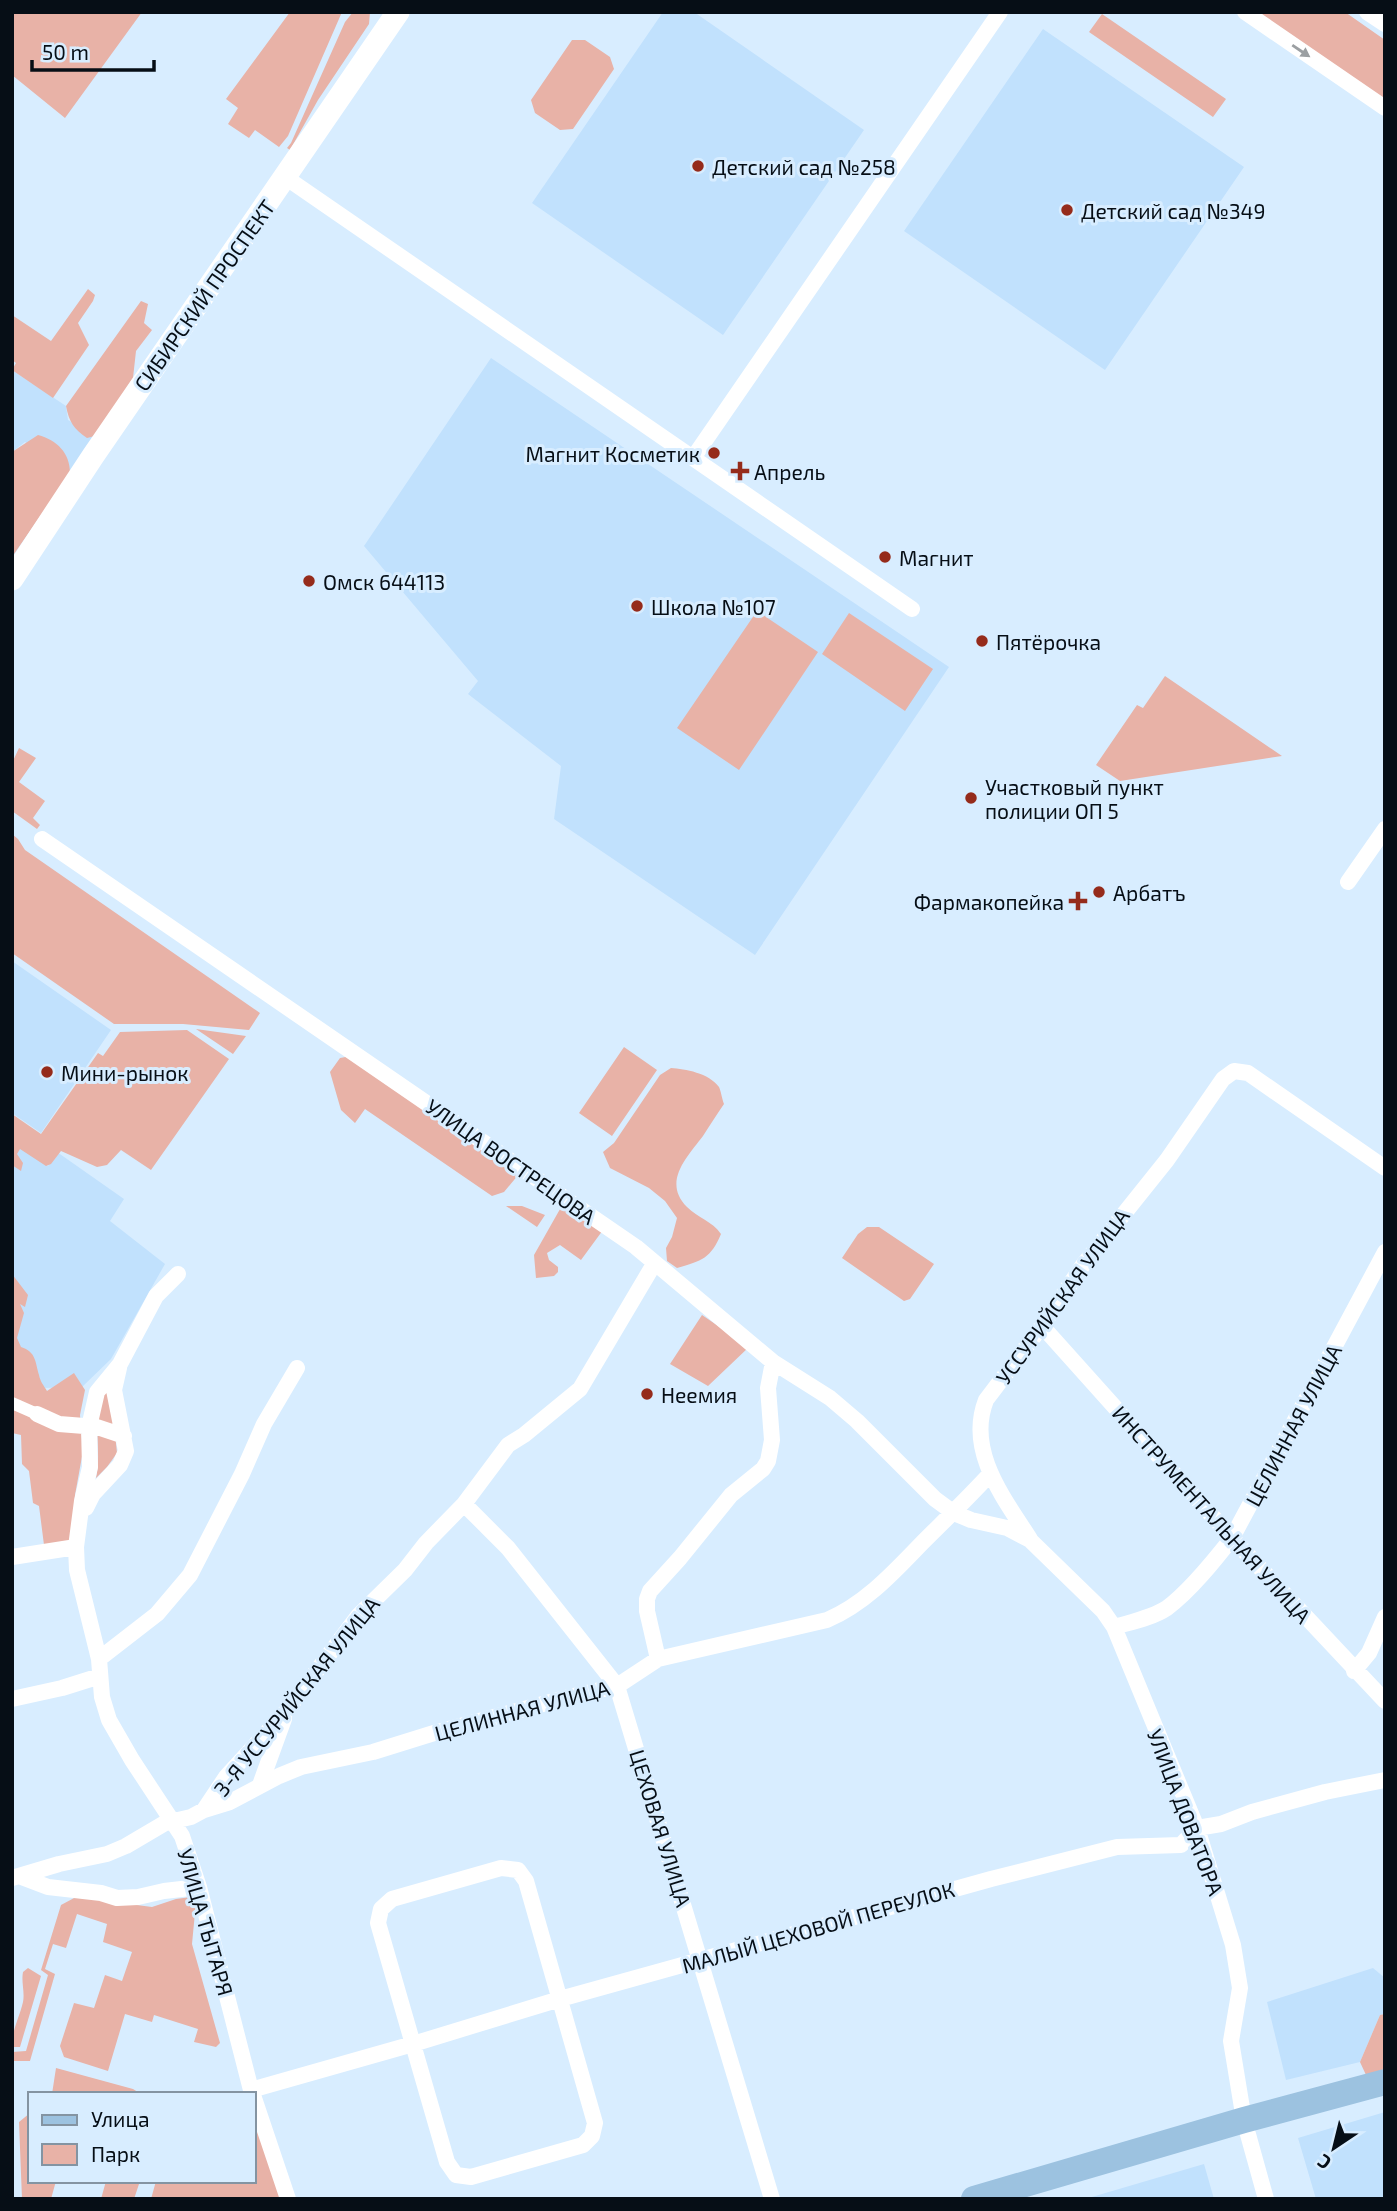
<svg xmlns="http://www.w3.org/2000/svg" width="1397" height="2211" font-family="'Exo 2',sans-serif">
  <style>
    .built { fill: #c1e1fd }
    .green { fill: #e8b2a7 }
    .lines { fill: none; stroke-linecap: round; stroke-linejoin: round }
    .pedestrian { stroke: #fff; stroke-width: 12 }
    .minor { stroke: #fff; stroke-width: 16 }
    .secondary { stroke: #fff; stroke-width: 23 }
    .primary { stroke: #9cc2e0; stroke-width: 26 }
    .oneway { fill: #9b9fa2 }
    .poi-dot { fill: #952b1b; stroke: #d8edff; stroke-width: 2.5 }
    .labels { text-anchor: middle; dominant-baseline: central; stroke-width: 6; stroke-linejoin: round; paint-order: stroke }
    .poi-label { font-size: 21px; fill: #060e16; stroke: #d8edff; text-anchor: start }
    .street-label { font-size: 21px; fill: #060e16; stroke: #d8edff }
  </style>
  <rect width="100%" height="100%" fill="#d8edff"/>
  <path class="built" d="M663,12h31l170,118 -141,205 -191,-132z
    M1043,29l201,138 -139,203 -201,-139z
    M491,358l458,309 -194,288 -201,-136 7,-53 -93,-72 10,-13 -114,-135z
    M12,370l54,36 2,14 27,16 -25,37 -45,-31 -13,10z
    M12,961l99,69 -70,103 -29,-20z
    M12,1139l36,27 9,-14 67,47 -14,22 55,43 -54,95 -29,28 -41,1 -29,-24z
    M1373,1968l12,10v36l-5,1 -20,47 -74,18 -19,-78z
    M1385,2112v87h-69l-18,-61z
    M1204,2164l10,35h-129z"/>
  <path class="green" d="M12,12h130l-77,106 -53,-43z
    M290,12h52l-54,124 -9,11 -24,-17 -6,8 -21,-14 10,-16 -12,-9z
    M353,12h17l-1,12 -51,76 -28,50 -3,-2 4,-5 54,-121z
    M1253,12h92l40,28v54l-5,7z
    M1102,14l124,85 -13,18 -124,-85z
    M572,40h13l25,17 4,12 -41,60 -13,1 -25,-17 -4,-13z
    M88,289l7,6 -2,6 -15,22 11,22 -36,53 -41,-28 4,-7 -4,-3v-45l39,26z
    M141,301l7,3 -4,19 8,7 -16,21 -3,27 -38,58 -8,2c-13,-9 -18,-16 -21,-32z
    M38,435c19,5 32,18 32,38l-58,84v-105z
    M757,611l61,41 -79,118 -62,-42z
    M849,613l84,56 -28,42 -83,-57z
    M1165,676l117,80 -162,25 -24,-16 41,-60 6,3z
    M19,748l17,10 -17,24 26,19 -12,17 7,7 -3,4 -25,-18v-48z
    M12,834l6,5 7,11 235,163 -11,17 -66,-6h-69l-102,-71z
    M196,1029l50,7 -13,18z
    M187,1030l42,29 -78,111 -30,-20 -14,15 -10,2 -36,-16 -10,13 -5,2 -26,-17 -3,5 6,9 -2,8 -9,-6v-51l29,20 57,-81 5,3 17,-24z
    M624,1047l33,23 -45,66 -33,-23z
    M351,1056l168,118 -15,18 -12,4 -127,-87 -10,14 -14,-13 -11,-38 10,-14z
    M671,1068c14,1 38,5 48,19 2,4 3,12 5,17 -7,10 -14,21 -21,32 -16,21 -41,46 -16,71 11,11 25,14 34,27 -10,24 -19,27 -44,34l-10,-7 -1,-13 6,-11 5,-19 -12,-17 -16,-13 -39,-20 -7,-16 11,-9 46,-68z
    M564,1202l39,28 -22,30 -21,-15 -13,8 2,7 9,7v5l-4,4 -18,2 -2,-23z
    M506,1206h16l23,9 -8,12z
    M867,1227h12l55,37 -24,35 -6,2 -62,-43 16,-24z
    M12,1274l16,21 -3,12 -5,-3 4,9 -7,25 4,9c15,5 14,14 18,28 1,6 5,11 8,16l27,-18 11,17 -5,25 3,36 -8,44 -4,48 -27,2 -5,-39 -6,-3 -4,-32 -7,-7 -1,-29 -9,-2z
    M702,1315l47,32 -41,39 -38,-22z
    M110,1385l7,68 -10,14 -11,11c7,-29 -8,-69 14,-93z
    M76,1897l76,10 24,-8 15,-2 5,5 -4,42 28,99 -4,4 -22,-5 4,-13 -44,-14 -2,7 -27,-8 -17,57 -44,-14 -4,-11 14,-43 20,5 11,-33 17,6 10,-29 -29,-10 4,-18 -30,-10 -11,34 -13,-4 -8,25 10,5 -25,87h-18v-9l14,-1 22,-76 -7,-5 20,-65z
    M28,1968l13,8 -21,71h-8c0,-18 7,-28 11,-45 2,-10 -2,-20 0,-30z
    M1385,2014v55l-19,6 -6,-13 20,-47z
    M56,2068l77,21 8,5h-89z
    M30,2113v68h26l-5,18h-29l-3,-77z
    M254,2113l28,86h-131l5,-18h98z
    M106,2181h34l-6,18h-33z"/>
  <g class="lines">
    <path class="pedestrian" d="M12,1403l25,11"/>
    <path class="minor" d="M1245,12l140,96
      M1367,12l18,12
      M285,177l627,432
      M693,458l307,-446
      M42,839l594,408 137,115 57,36 27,23 78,78 19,14 17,7 36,8 23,12 73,71 11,16 83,201 36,117 7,43 -9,53 13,79 22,79
      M1348,882l37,-53
      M178,1274l-22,22 -36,68 -23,28 -8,35 1,40 -8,34 -6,46 1,23 22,89 3,38 7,23 23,40 50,76 17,51 53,207
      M1042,1326l190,212 153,163
      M37,1414l22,10 38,3 27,9
      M464,1504l44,44 109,138 155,513
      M86,1508l7,-14 27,-29 6,-14 -12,-61 5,-22
      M1030,1539c-26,-41 -64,-88 -44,-139l56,-74 41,-61 84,-105 56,-81 11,-8 14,2 137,95
      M12,1557l64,-10
      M1114,1627c17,-5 38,-9 53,-19 23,-17 47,-47 65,-70l153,-286
      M99,1659l58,-45 33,-39 52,-101 22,-50 33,-56
      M658,1659l-11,-48v-12l3,-8 30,-33 51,-63 32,-26 5,-8 4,-21 -4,-52 5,-26
      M1354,1671l15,-18 16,-36
      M12,1699l50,-11 38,-12
      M260,1785l24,-66
      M204,1810l22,-33 62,-68 70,-93 47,-46 21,-27 38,-39 44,-59 16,-10 56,-46 74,-125
      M501,1868l17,2 8,11 69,242 -3,13 -9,9 -112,32 -15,-2 -9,-13 -69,-239 3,-14 11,-10z
      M19,1876l29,11 53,6 16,5 21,-1 26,-6 35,-4
      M12,1878l47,-14 48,-10 19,-8 39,-23 26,-6 13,-7 26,-8 49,-26 22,-9 72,-15 61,-19 135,-36 48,-11 41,-27 169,-39c38,-16 67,-48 95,-77 23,-23 46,-45 68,-69
      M251,2090l162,-46 147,-45 431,-120 126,-32 64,-2 16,-17 24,-4 31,-12 73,-20 60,-12
      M254,2098l34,101"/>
    <path class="secondary" d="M12,579l81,-123 305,-444"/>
    <path class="primary" d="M974,2199l270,-79 141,-38"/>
  </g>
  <defs><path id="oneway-solid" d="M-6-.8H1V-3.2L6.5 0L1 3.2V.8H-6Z" transform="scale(1.75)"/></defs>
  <use class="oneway" href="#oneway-solid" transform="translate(1301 51) rotate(34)"/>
  <g class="poi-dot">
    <circle cx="698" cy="166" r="7"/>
    <circle cx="1067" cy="210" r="7"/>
    <circle cx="714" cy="453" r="7"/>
    <path d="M736.5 460.5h7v7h7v7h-7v7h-7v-7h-7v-7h7z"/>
    <circle cx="885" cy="557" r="7"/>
    <circle cx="309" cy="581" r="7"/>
    <circle cx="637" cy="606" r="7"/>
    <circle cx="982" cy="641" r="7"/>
    <circle cx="971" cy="798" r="7"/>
    <circle cx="1099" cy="892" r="7"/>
    <path d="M1074.5 890.5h7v7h7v7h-7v7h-7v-7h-7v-7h7z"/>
    <circle cx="47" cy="1072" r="7"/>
    <circle cx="647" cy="1394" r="7"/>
  </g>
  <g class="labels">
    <g class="poi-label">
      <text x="712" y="166">Детский сад №258</text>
      <text x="1081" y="210">Детский сад №349</text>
      <text x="700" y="453" text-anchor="end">Магнит Косметик</text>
      <text x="754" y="471">Апрель</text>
      <text x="899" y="557">Магнит</text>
      <text x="323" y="581">Омск 644113</text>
      <text x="651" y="606">Школа №107</text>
      <text x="996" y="641">Пятёрочка</text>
      <text x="985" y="786">Участковый пункт<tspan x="985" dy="24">полиции ОП 5</tspan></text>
      <text x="1113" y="892">Арбатъ</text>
      <text x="1064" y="901" text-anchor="end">Фармакопейка</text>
      <text x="61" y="1072">Мини-рынок</text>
      <text x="661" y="1394">Неемия</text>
    </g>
    <g class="street-label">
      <text transform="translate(204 295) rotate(-55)">СИБИРСКИЙ ПРОСПЕКТ</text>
      <text transform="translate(511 1161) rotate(35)">УЛИЦА ВОСТРЕЦОВА</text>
      <text transform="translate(1062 1296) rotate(-54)">УССУРИЙСКАЯ УЛИЦА</text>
      <text transform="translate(1293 1425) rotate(-62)">ЦЕЛИННАЯ УЛИЦА</text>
      <text transform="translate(1212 1514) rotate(48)">ИНСТРУМЕНТАЛЬНАЯ УЛИЦА</text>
      <text transform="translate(296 1696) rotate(-51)">3-Я УССУРИЙСКАЯ УЛИЦА</text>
      <text transform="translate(522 1710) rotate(-15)">ЦЕЛИННАЯ УЛИЦА</text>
      <text transform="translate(1186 1812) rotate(69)">УЛИЦА ДОВАТОРА</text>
      <text transform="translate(661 1828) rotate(73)">ЦЕХОВАЯ УЛИЦА</text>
      <text transform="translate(206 1922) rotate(74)">УЛИЦА ТЫТАРЯ</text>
      <text transform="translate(818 1927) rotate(-16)">МАЛЫЙ ЦЕХОВОЙ ПЕРЕУЛОК</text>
    </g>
  </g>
  <rect width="1397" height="2211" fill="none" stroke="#060e16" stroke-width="28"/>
  <rect x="28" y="2092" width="228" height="91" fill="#d8edff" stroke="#8494a2" stroke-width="2"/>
  <rect x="42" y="2115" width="35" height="10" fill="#9cc2e0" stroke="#8494a2" stroke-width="2"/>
  <text x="91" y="2127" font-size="21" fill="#060e16">Улица</text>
  <rect x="42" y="2144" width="35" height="21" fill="#e8b2a7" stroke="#8494a2" stroke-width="2"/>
  <text x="91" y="2162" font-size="21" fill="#060e16">Парк</text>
  <g transform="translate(1334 2148) rotate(215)" stroke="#d8edff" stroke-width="5" paint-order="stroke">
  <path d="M0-5L12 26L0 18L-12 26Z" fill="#060e16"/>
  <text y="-10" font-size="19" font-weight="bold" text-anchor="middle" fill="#060e16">С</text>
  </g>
  <path d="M32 60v10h122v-10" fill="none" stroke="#060e16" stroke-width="3.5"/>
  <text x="42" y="60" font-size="21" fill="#060e16" stroke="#d8edff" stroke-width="5" paint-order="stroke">50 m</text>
</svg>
